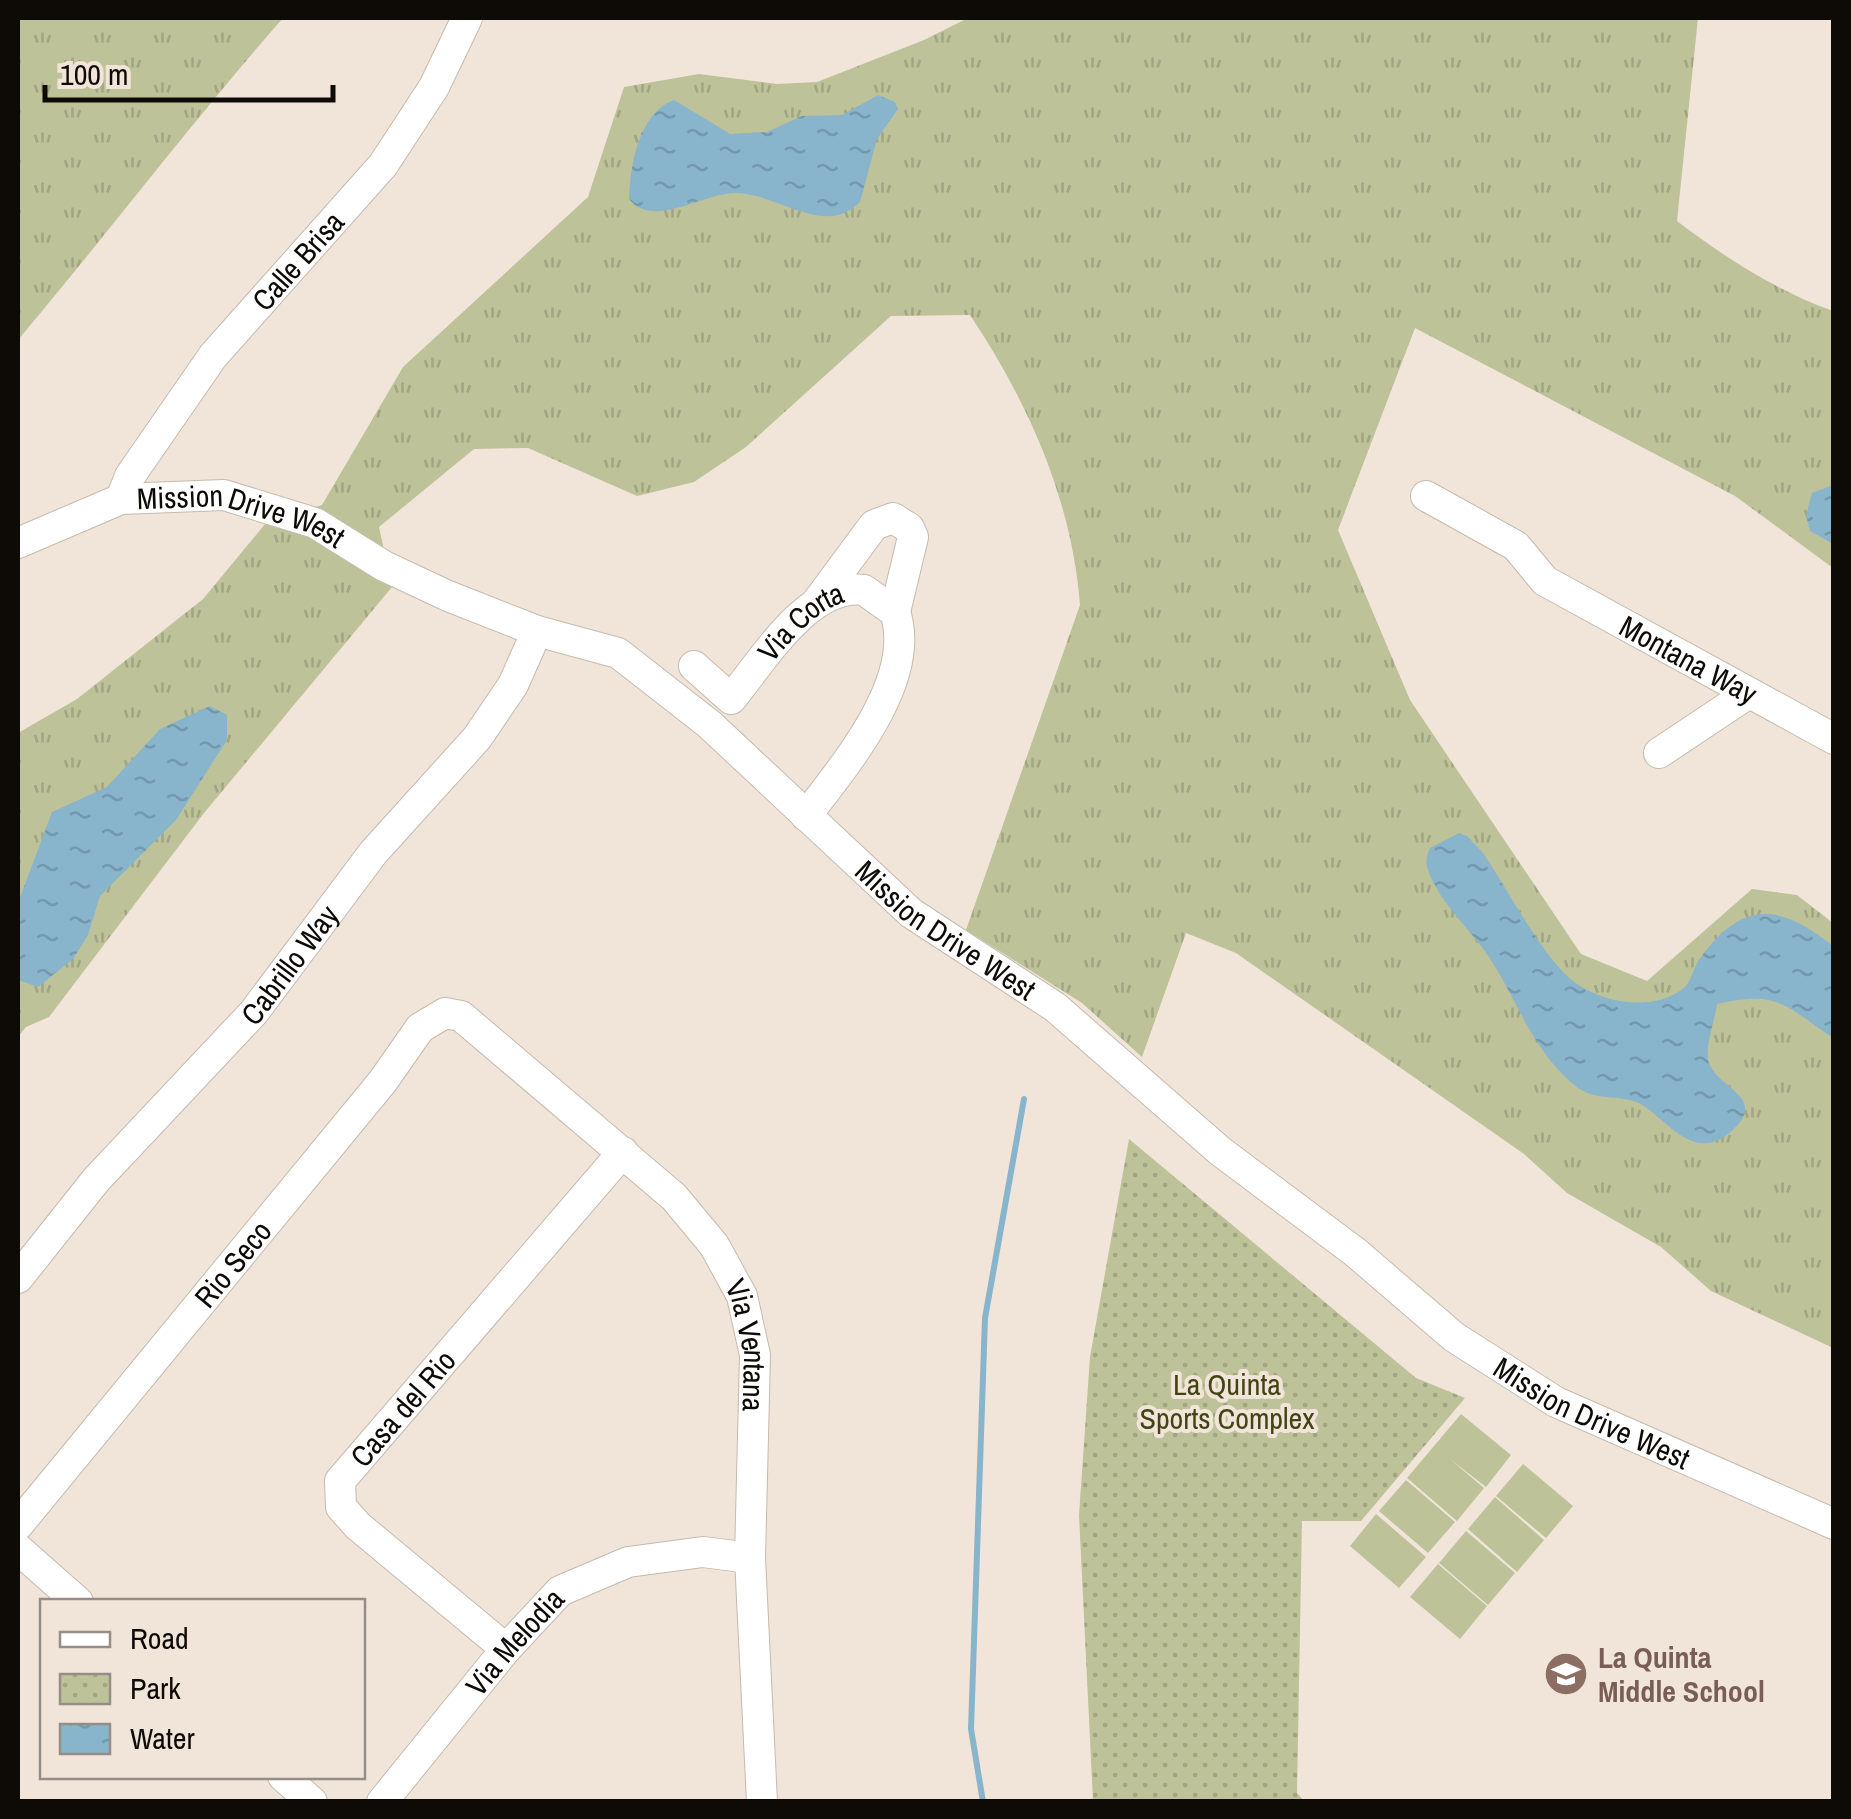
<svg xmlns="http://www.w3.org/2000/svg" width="1851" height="1819" font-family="'Archivo Narrow',sans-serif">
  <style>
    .grass { fill: url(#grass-tufts) }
    .park { fill: url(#park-dots) }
    .garden { fill: #bdc299 }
    .water { fill: url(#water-ripples) }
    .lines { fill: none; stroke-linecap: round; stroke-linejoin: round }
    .stream { stroke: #88b4cc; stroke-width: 6 }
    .minor-casing { stroke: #c5baae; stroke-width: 32 }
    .minor { stroke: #fff; stroke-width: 30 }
    .labels { text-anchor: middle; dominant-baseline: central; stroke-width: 8; stroke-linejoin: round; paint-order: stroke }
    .street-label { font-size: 30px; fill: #0e0b07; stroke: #f1e5da }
    .park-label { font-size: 30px; fill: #424513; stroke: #f1e5da }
    .education-label { font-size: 30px; font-weight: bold; fill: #785e54; stroke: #f1e5da; text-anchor: start }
  </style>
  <defs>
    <pattern id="grass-tufts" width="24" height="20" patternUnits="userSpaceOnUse" patternTransform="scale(2.5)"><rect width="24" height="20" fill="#bdc299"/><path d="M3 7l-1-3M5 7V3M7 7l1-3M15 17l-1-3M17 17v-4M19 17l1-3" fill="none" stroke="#a1a582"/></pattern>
    <pattern id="park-dots" width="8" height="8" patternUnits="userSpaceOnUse" patternTransform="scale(2.5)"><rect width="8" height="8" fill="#bdc299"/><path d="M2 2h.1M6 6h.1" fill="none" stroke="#a1a582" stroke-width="1.8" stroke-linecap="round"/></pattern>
    <pattern id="water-ripples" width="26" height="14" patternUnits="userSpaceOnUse" patternTransform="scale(2.5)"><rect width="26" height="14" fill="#88b4cc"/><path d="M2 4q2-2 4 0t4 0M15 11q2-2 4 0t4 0" fill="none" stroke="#7499ae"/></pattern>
  </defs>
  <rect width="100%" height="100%" fill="#f1e5da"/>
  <path class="grass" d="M18,18h265c-92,105 -175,215 -265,322z
    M968,18h730l-21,203c47,36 100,70 156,90v257l-98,-72 -320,-168 -77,202 72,170 171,254 66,27 105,-92 45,6 36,28v425l-122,-57 -50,-44 -94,-54 -43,-39 -288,-201 -50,-20 -44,124 -60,-54 -116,-73 114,-325c-8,-105 -52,-203 -110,-290l-79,1 -145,131 -52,35 -57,14 -109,-48 -54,1 -95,78 13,60 -188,226 -155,204 -23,10 -8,10v-304l59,-34 126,-100 63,-76 56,-18 81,-138 185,-170 36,-110 75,-13 78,10 40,-2 107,-42z"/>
  <path class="park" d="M1129,1139l287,239 49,20 -104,123h-59l-5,272 7,8h-211l-14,-286 11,-158z"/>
  <path class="garden" d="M1461,1414l50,41 -25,32 -36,-28 34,29 -27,33 -50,-43z
    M1523,1464l50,42 -27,32 -50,-42z
    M1406,1480l49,42 -27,31 -49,-42z
    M1495,1497l49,43 -27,32 -49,-43z
    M1376,1514l50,43 -27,31 -49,-42z
    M1466,1531l49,42 -27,32 -49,-42z
    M1438,1564l49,42 -27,33 -50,-42z"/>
  <path class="water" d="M878,95l17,7 3,7 -21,30 -17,63c-35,36 -82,-8 -123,-9 -33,-1 -84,37 -108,6 1,-33 10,-87 45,-99l56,34 18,-1 19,-1 35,-16 40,-1z
    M1833,485h1l-1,59 -23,-13 -4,-16 6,-22z
    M210,706l17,9v25l-51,80 -76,76 -12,39 -15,24 -35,28 -20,-7v-77l34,-91 55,-25 53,-58z
    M1459,833l8,3 16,17c25,37 52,90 82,121 28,28 87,41 120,13 6,-6 9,-20 14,-27 44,-62 81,-56 134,-14v92c-49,-33 -54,-48 -116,-34 -2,16 -13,44 -8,59 10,27 63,35 19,71 -34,27 -60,-12 -84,-28 -19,-13 -47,-4 -66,-18 -45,-35 -59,-85 -89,-131 -19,-28 -50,-55 -61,-87 -3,-9 -1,-15 2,-22z"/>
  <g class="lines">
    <path class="stream" d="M983,1802l-12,-73 14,-411 39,-219"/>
    <g class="minor-casing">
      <g id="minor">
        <path id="s1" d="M1426,496l90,50 29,35 289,158"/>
        <path id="s2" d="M121,499l9,-23 83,-120 170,-191 51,-78 33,-69"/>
        <path id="s3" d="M18,543l103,-44 103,-4 91,28 69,43 64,30 89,35 81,22 91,71 202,189 144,94 165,144 135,101 99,85 102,65 278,122"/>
        <path d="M817,602l57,-77 19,-7 16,10 4,9 -18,75"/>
        <path id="s4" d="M694,666l37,33c31,-37 77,-116 133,-109l31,22c23,68 -51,154 -89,204"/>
        <path d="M1659,753l90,-60"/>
        <path id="s5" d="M18,1278l78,-98 158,-168 119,-159 104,-115 36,-53 24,-54"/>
        <path id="s6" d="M18,1525l365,-444 37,-53 25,-15 16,3 213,181 40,48 28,51 13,59 -5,203 12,244"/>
        <path d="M18,1549l60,53"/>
        <path id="s7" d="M506,1649l-148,-123 -17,-19 -1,-26 283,-329"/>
        <path d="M283,1776l29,26"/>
        <path id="s8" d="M382,1802l124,-153 54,-58 68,-29 75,-10 47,6"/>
      </g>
    </g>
    <use href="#minor" class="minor"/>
  </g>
  <defs>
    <g id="school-disc" transform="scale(2.25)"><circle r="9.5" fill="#8d6e63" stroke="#f1e5da"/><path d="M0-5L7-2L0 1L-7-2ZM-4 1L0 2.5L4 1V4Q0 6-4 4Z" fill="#fff"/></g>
  </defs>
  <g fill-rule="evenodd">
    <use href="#school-disc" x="1566" y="1674"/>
  </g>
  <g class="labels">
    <g class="street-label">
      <text stroke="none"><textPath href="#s2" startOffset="298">Calle Brisa</textPath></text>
      <text stroke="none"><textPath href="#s3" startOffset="235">Mission Drive West</textPath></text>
      <text stroke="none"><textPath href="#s4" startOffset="155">Via Corta</textPath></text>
      <text stroke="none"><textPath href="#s1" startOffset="312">Montana Way</textPath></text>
      <text stroke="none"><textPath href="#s3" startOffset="1072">Mission Drive West</textPath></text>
      <text stroke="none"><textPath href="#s5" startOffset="415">Cabrillo Way</textPath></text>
      <text stroke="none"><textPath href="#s6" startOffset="338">Rio Seco</textPath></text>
      <text stroke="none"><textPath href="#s6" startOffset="1135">Via Ventana</textPath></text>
      <text stroke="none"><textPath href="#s7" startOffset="340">Casa del Rio</textPath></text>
      <text stroke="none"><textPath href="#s3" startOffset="1882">Mission Drive West</textPath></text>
      <text stroke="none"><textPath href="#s8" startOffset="208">Via Melodia</textPath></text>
    </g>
    <g class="park-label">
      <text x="1227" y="1384">La Quinta<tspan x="1227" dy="34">Sports Complex</tspan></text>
    </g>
    <g class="education-label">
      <text x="1598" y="1657">La Quinta<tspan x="1598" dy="34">Middle School</tspan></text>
    </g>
  </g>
  <rect width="1851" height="1819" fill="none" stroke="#0e0b07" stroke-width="40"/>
  <rect x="40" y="1599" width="325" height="180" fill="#f1e5da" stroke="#968e86" stroke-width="2.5"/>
  <rect x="60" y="1632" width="50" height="15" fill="#ffffff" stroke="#968e86" stroke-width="2.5"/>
  <text x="130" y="1649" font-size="30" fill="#0e0b07">Road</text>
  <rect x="60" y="1674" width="50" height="30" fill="url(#park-dots)" stroke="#968e86" stroke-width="2.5"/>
  <text x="130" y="1699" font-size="30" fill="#0e0b07">Park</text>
  <rect x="60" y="1724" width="50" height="30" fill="url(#water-ripples)" stroke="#968e86" stroke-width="2.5"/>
  <text x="130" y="1749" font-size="30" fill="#0e0b07">Water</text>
  <path d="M45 85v15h288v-15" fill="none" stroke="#0e0b07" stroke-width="5"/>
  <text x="60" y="85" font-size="30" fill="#0e0b07" stroke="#f1e5da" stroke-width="8" paint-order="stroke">100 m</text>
</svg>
